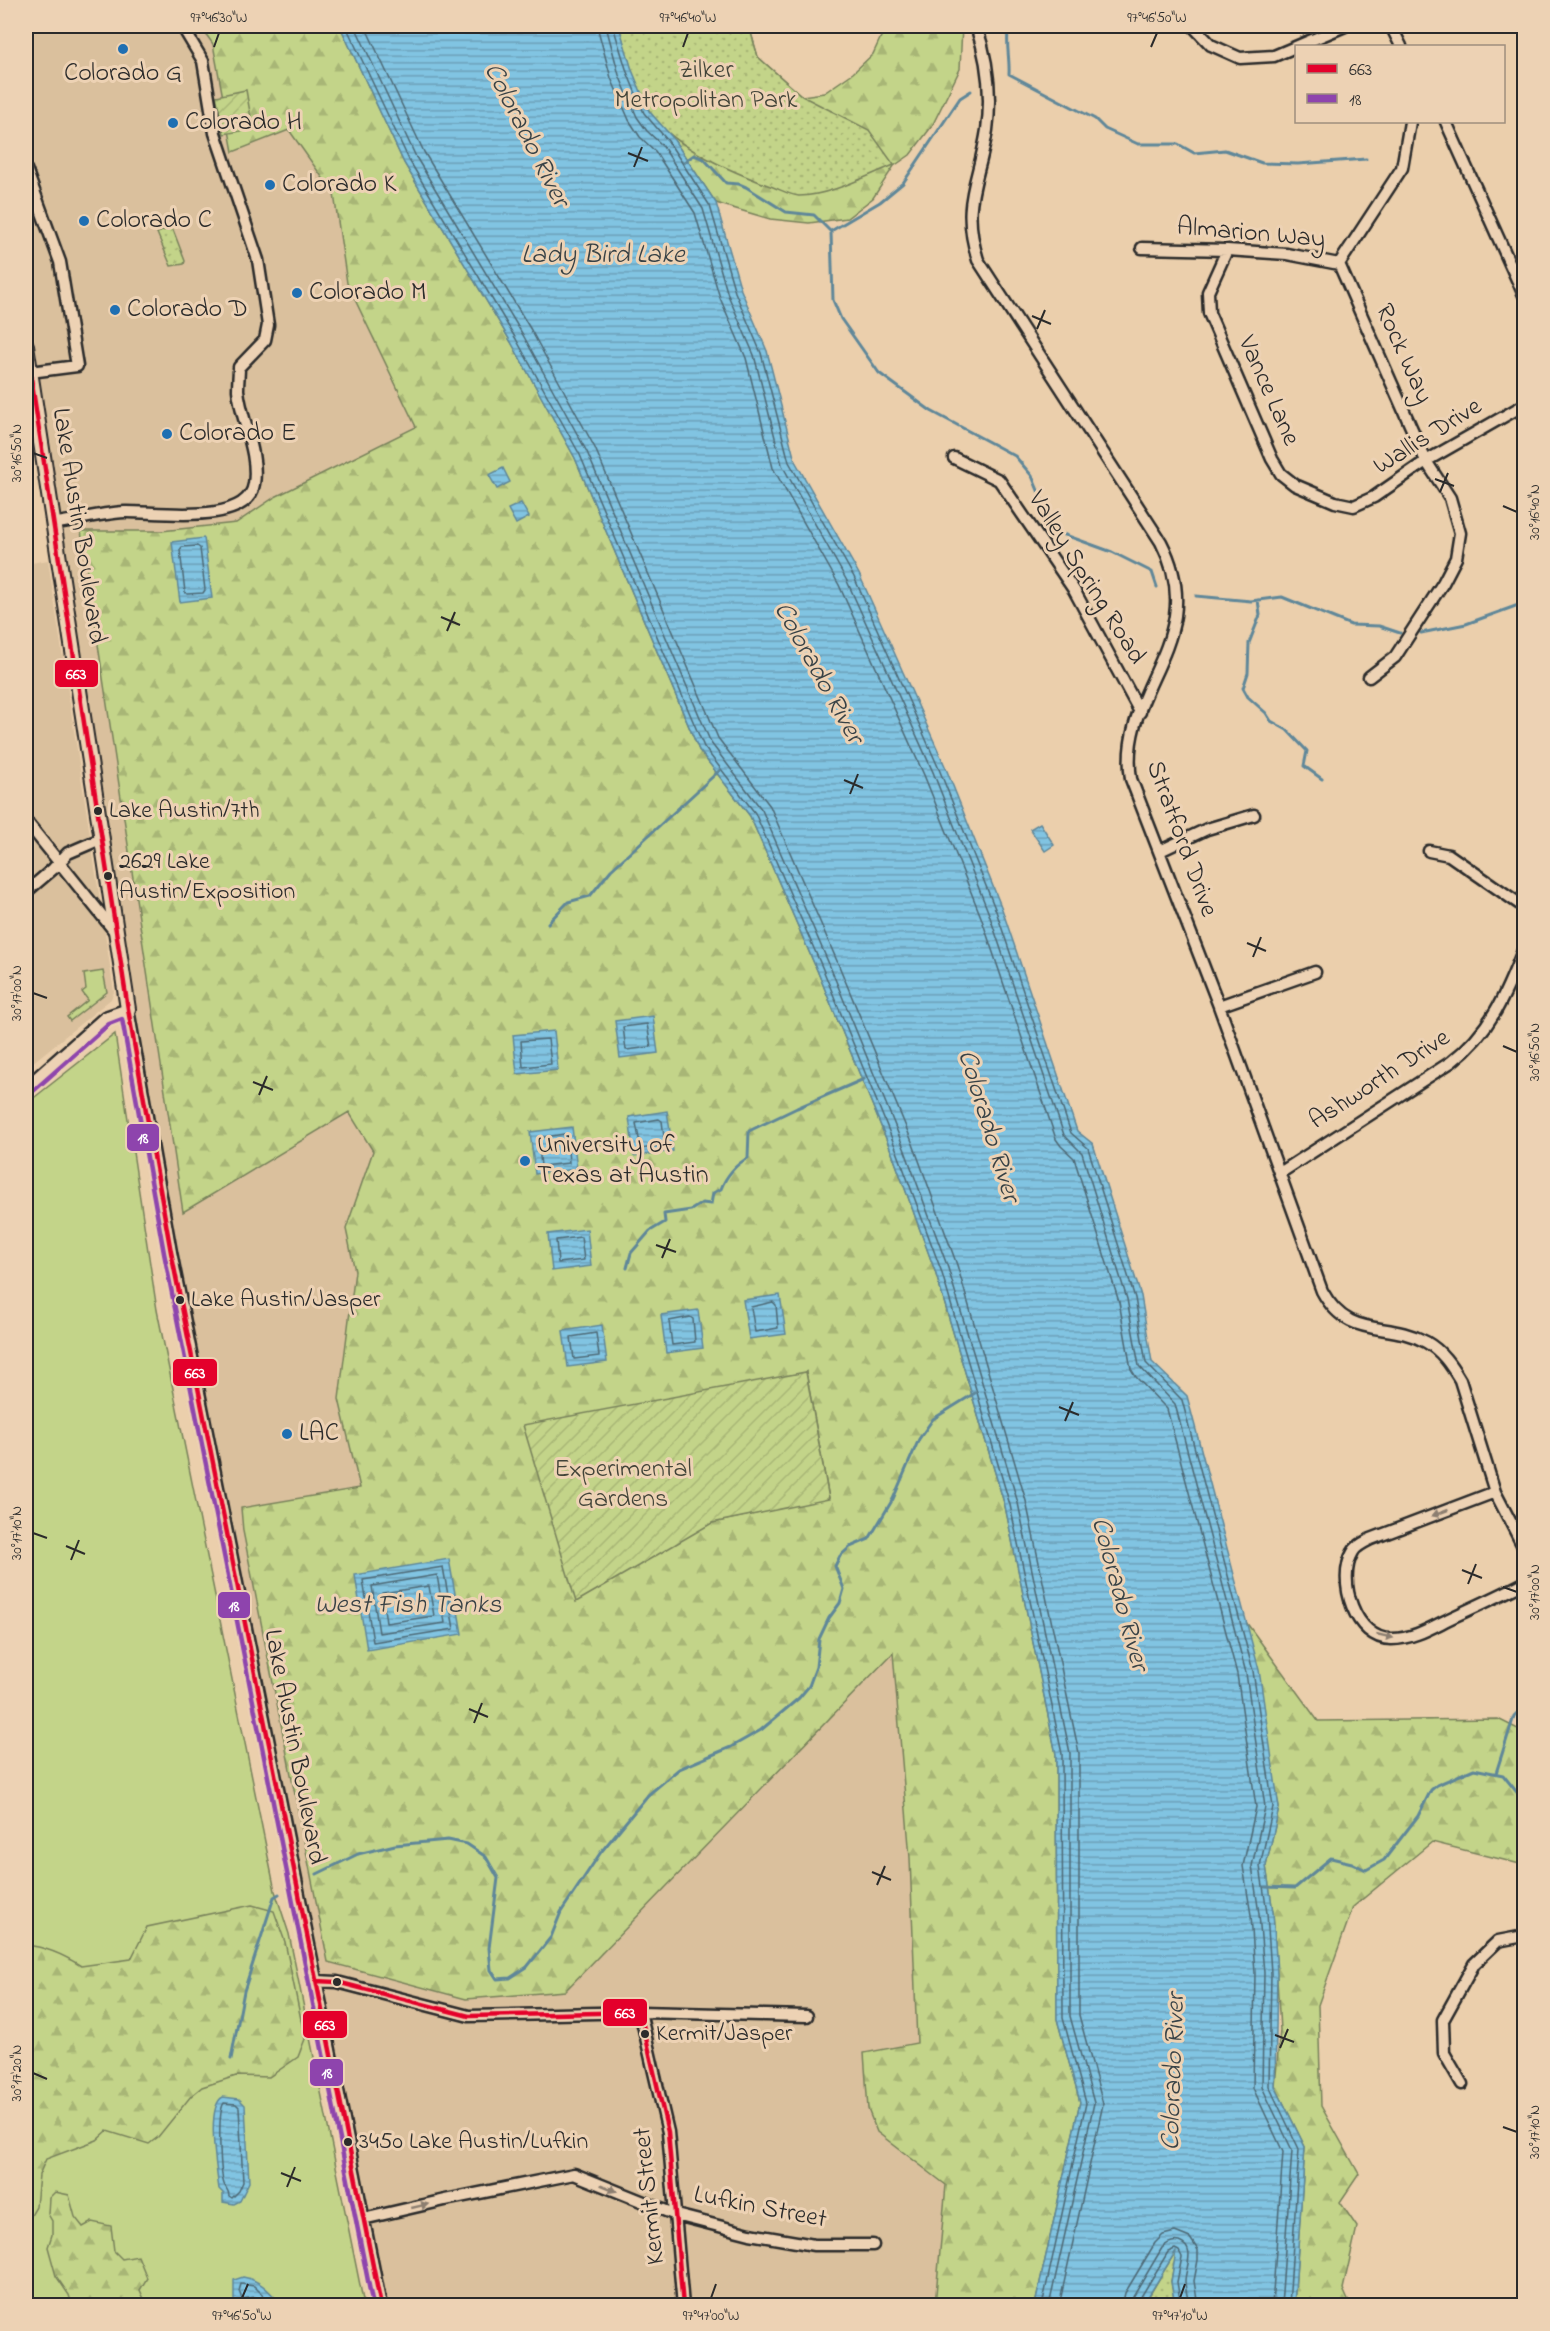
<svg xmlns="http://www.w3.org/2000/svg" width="1550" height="2331" font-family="'Indie Flower',sans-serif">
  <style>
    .built { fill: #dac09d }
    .grass { fill: #c3d489; stroke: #77805a; stroke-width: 1.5 }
    .forest { fill: url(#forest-firs); stroke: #77805a; stroke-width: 1.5; fill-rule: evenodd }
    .park { fill: url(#park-dots); stroke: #77805a; stroke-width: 1.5 }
    .garden { fill: url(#garden-furrows); stroke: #77805a; stroke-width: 1.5 }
    .water { fill: url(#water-rules); stroke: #5f8799; stroke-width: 1.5 }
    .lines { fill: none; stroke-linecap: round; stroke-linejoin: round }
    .shore { stroke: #4d6874; stroke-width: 1.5 }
    .stream { stroke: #5f8799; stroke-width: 3 }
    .minor-casing { stroke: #2b2b2b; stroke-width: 15 }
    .major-casing { stroke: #2b2b2b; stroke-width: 18 }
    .minor { stroke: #edd2b4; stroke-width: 10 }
    .major { stroke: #edd2b4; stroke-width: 14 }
    .bus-1-casing { stroke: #edd2b4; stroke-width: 9 }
    .bus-2-casing { stroke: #edd2b4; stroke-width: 9 }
    .bus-1 { stroke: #e4002b; stroke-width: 4.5 }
    .bus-2 { stroke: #8e44ad; stroke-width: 4.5 }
    .oneway { fill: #8c7e70 }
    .ticks { fill: none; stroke: #2b2b2b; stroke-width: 2 }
    .poi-dot { fill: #1f6fb2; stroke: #edd2b4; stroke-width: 2 }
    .bus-dot { fill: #2b2b2b; stroke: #edd2b4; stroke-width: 2 }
    .labels { text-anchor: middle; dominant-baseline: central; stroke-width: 6; stroke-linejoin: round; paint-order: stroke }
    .bus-label { font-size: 24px; fill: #2b2b2b; stroke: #edd2b4; text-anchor: start }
    .park-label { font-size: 26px; fill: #424439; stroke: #edd2b4 }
    .poi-label { font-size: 26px; fill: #2b2b2b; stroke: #edd2b4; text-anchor: start }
    .street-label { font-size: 26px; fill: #2b2b2b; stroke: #edd2b4 }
    .water-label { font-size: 27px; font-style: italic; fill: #384246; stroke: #edd2b4 }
    .line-badge { stroke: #edd2b4; stroke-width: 2 }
    .badge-label { font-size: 16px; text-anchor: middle; font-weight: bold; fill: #fff }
    .neatline { fill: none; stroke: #2b2b2b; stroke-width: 2 }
    .ticks-label { font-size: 15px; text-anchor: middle; fill: #2b2b2b }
  </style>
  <defs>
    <pattern id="forest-firs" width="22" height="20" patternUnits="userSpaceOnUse" patternTransform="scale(1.5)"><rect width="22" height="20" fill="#c3d489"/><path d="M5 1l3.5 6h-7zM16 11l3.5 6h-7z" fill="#a8b676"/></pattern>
    <pattern id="park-dots" width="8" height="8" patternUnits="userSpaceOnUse" patternTransform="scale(1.5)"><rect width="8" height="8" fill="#c3d489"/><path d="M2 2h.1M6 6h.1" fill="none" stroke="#a8b676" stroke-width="1.8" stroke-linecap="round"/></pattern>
    <pattern id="garden-furrows" width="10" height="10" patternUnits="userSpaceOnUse" patternTransform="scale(1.5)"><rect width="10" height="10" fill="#c3d489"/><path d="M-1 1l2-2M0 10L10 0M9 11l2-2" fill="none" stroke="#a8b676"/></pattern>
    <pattern id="water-rules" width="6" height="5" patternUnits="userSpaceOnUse" patternTransform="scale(1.5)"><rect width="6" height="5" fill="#81c4e2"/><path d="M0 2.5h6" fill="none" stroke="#6a9fb7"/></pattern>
  </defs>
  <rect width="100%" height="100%" fill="#ebcfac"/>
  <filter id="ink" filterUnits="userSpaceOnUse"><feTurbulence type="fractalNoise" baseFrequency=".0167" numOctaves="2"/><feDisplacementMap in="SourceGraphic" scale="12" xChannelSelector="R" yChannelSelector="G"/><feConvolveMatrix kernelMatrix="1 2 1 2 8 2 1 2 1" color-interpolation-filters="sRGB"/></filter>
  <g filter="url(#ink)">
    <path class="built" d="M26,26h314l64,137 107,179 64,116 317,695 43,118 70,235 30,799h-654l-210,-1053 -145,-907z
      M48,560l66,432 -3,7 -85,69v-504z"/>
    <path class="grass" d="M103,971l4,21 -37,29 -3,-4 21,-17 -6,-8 4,-3 -2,-15z
      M115,1034l42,276 118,581 14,43 75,371h-338v-1201z"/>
    <path class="forest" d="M200,26h140l64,137 107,179 64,116 124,292 51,66 67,154 75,183 42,115 71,238 51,248 1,265 23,83 -45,203h-100l11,-120 -69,-53 -9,-23 -4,-56 53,-10 -7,-185 -17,-205 -328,338 -99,8 -138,-37 -85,-431 -2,-23 119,-20 -21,-89 16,-128 -9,-42 27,-78 -24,-39 -166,100 -102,-681h80l75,-8 39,-26 141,-70 -69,-144 -13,-89 -45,-64 -56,22 -20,-108zM806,1372l23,126 -117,25z
      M619,26h130l9,31 44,39 22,-3 29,-20 20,-19 13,-28h76l-2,43 -28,57 -22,29 -16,11 -21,32 -26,20 -38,5 -39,-4 -54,-16 -44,-66 -14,-14 -26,-53z
      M1246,1622l72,99 180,-2 26,13v133l-92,-23 -79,65 -35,98 3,101 38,68 -19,28 17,25 -14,62 7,16h-56l11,-158 -30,-61 5,-56 -7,-118 -7,-46 13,-58z
      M252,1905l22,6 11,31 20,97 -7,18 -29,20 -33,-1 -34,11 -11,9 -33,41 -9,7 -42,-13 -10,9 -51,19 -7,16 -3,32 -10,17v-279c20,2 38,10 55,21l50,-7 16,-32z
      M55,2192l14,3 6,22 8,10 9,-5 19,4 3,25 8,8 16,-3 9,22 -7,12 5,11 7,4h-80l-3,-10 -13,-19 -8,-29 4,-12v-14l-4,-7 1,-16z"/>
    <path class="park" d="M619,26h130l9,31 44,39 67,34 25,35c-28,11 -65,31 -95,31 -9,-1 -18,-6 -26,-9 -38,-14 -102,-40 -123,-75 -16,-26 -23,-58 -31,-86z
      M172,227l13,34 -1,3 -13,2 -14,-33z
      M1177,2249l-6,32 4,24 -32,1z"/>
    <path class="garden" d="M246,90l7,39 -29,5 -8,-38z
      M806,1372l23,127 -117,24 -136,79 -53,-177z"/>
    <path class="water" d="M340,26h279l13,44 17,41 23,26 44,66 25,87 26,61 28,110 64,113 86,192 57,143 75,222 16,13 48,152 11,66 35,34 72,274 20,138 -13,58 7,46 4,61 -2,113 30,61 -11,158h-119l-4,-23 5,-31 -33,54h-108l45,-203 -23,-83 -1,-265 -51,-248 -70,-235 -43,-118 -75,-183 -67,-154 -51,-66 -124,-292 -64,-116 -107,-179z
      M503,468l7,14 -13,7 -8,-14z
      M521,503l8,14 -13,7 -8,-15z
      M204,538l8,60 -32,4 -8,-60z
      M1040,823l14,22 -9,6 -15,-22z
      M653,1016l5,37 -38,5 -5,-37z
      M554,1031l4,39 -41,4 -4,-39z
      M667,1111l6,40 -39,5 -5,-39z
      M572,1127l5,42 -42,5 -5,-42z
      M587,1229l4,37 -39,5 -4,-37z
      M780,1295l6,39 -37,5 -6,-39z
      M698,1310l5,38 -37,5 -5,-38z
      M602,1325l5,37 -39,5 -5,-36z
      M449,1559l13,75 -95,16 -12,-75z
      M223,2097l16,2 6,6 4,77 -9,19 -6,3 -11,-2v-9l-4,-4 -1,-7c-2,-17 -12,-77 5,-85z
      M243,2277c17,3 26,14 37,26v2h-24l-4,-3 -4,3h-14v-25z"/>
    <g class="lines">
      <path class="shore" d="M346,26l63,134 107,179 64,116 124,292 51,66 67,154 75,184 44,119 69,235 52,249 1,264 23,85 -44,203
        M355,26l61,131 107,178 64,117 124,291 51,67 67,154 75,184 44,120 70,235 52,250v263l24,87 -45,203
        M365,26l59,126 107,178 64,118 123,290 52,68 67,155 76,183 44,121 69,236 53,252v262l24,89 -44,202
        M597,26l14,52 18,42 11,17 15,14 40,62 25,85 26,60 27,110 66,117 85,190 57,142 75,222 5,7 13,12 45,144 12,67 5,8 31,32 70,265 19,133 -13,59 8,49 4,58 -2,115 30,64 -11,154
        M606,26l13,49 18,42 10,14 15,14 41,64 25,86 26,60 28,110 65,116 86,191 56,142 75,221 18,18 45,146 12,67 36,38 71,269 19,134 -13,59 7,48 5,59 -2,114 30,63 -11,156
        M613,26l14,46 17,41 24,28 42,65 25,86 26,61 28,109 65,115 85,192 57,142 75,222 17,15 47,150 11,65 36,37 71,271 20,136 -13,59 7,47 4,60 -2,113 30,63 -10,157
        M197,546l3,2 5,42 -2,3 -16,1 -2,-2 -5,-42 2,-3z
        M647,1024l4,23 -25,3 -3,-23z
        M548,1039l3,25 -28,3 -2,-26z
        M659,1119l3,2 3,24 -24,4 -5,-26z
        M564,1134l3,3 2,26 -28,3 -3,-28z
        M581,1237l3,23 -26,3 -2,-23z
        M773,1302l3,3 2,23 -23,4 -4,-25z
        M690,1317l3,2 2,23 -23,3 -3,-24z
        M596,1333l3,23 -25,3 -3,-22z
        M443,1567l11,62 -81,13 -10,-62z
        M437,1575l8,48 -66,10 -7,-47z
        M429,1586l5,30 -48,7 -4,-30z
        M224,2103l12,1 3,3 4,75 -4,9 -7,7 -3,-2c0,-6 -3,-7 -5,-12 -4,-12 -7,-72 0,-81z
        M259,2306v-5l-4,-4 -13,2 -3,-8 2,-7 13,2 20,20
        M1122,2306l3,-13 30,-50 8,-8 12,-3 15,6 8,12v10l-4,21 4,25
        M1131,2306l2,-9 29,-49c5,-5 10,-8 17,-6 18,6 6,27 6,39 0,8 3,16 4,25
        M1139,2306v-6l29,-48 7,-3 4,2 3,6 -5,25 4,24"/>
      <path class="stream" d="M1009,26c-4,15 1,32 0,48l86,45 10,10 33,15h40l16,9 31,-3 37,13 36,1 68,-5
        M684,162l10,-7 10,4 22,24 13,1 7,3 40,25 28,3 17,17 2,68 8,19 38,54 52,38 84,45 17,20 20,48 5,8 55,20 40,20 5,15
        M831,231l49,-29 23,-19 57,-85 11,-7
        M1196,596l55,5 31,-4 69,28 28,1 21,7
        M1258,600l2,15 -11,28 -1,30 -5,15 5,9 18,16 5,8 16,9 20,21 -3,15 18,13
        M1421,633l45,-9 58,-21
        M548,923l20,-21 22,-6 21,-26 109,-100
        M627,1268l4,-15 19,-22 15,-9 -1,-8 27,-4 11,-7 9,1 2,-11 8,-4c5,-13 15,-25 27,-31l1,-27 48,-23 67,-29
        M1496,1773l18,-57 10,-10
        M317,1874l41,-20 37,-9 53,-5 19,4 19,13 12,21 -9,70 2,22 6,9 13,-1 17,-11 24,-30 10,-25 40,-60 47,-57 31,-26 52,-22 30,-17 38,-32 10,-12 7,-19 3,-28 10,-21 11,-15 4,-14 -9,-23 5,-10 10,-9 19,-8 24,-40 26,-60 14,-20 42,-26
        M1265,1887l30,1 36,-30 21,5 14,7 18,-10 34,-44 13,-26 6,-5 37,-16 29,6 21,26
        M231,2059l13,-68 30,-94 5,-3"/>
      <g class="minor-casing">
        <path id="minor" d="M976,26c12,34 16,67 11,104 -8,53 -27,72 -9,130l183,282c51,99 -44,146 -30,237l88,227 103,285c27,50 64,29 104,51 16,9 25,23 34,38l35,112 29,56
          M1193,26l18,19 29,13 34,-2 71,-30
          M1391,26l10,20
          M1446,122l78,173
          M26,169l34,93 17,104 -47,6
          M1142,248l85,2 60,4 52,10
          M1227,250l-19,42 1,21 63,146 9,15 14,11 40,17 19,4 20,-9 52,-36 98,-56
          M1339,264l87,197 24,37 10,35 -4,25 -13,25 -48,74 -26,20
          M1339,264l63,-96 8,-46
          M954,458l45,22 75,110 66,122
          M53,524c23,-4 49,-11 72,-12 30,-1 123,15 129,-28 5,-31 -13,-64 -16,-94 0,-8 1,-16 1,-23l26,-27 3,-15 -10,-65 -43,-127 -12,-72 -21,-35
          M26,821l90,112
          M1160,851l47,-22 47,-14
          M1429,851l20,4 75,52
          M26,892l27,-23 15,-16 35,-15
          M1219,1006l96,-34
          M26,1087l79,-70 23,-8 43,243 210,1054
          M1280,1173l171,-111c40,-31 55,-68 73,-114
          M1495,1492l-124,47c-6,3 -15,7 -18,13 -17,28 2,88 39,87 22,0 42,-13 61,-22 24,-11 48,-22 71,-34
          M316,1981l21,1 132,34 171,-4 167,4
          M640,2012l28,120 15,174
          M1462,2084l-18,-31 -1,-33 31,-56 24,-23 26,-5
          M363,2219l82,-19 129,-26 102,41 74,19 64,11h59"/>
      </g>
      <g class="major-casing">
        <path id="major" d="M26,345l102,664"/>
      </g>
      <use href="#minor" class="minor"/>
      <use href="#major" class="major"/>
      <g class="bus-1-casing">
        <path id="bus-1" d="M26,345l102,664 43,243 210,1054
          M316,1981l21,1 132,34 171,-4 28,120 15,174"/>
      </g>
      <g class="bus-2-casing">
        <path id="bus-2" d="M31,1093l78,-69 13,-5 42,234 209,1053"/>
      </g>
      <use href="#bus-1" class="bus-1"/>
      <use href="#bus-2" class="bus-2"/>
    </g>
    <defs><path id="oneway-solid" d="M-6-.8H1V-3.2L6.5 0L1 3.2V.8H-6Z" transform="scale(1.5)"/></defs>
    <g class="oneway">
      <use href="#oneway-solid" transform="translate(1440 1513) rotate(160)"/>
      <use href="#oneway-solid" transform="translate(1385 1636) rotate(13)"/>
      <use href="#oneway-solid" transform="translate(609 2188) rotate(22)"/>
      <use href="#oneway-solid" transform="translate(420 2206) rotate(-13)"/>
    </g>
  </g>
  <path class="ticks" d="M214,47l5,-14M683,47l5,-14M1151,47l6,-14M628,153l20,8M634,167l8,-20M1032,316l19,8M1037,329l8,-19M33,453l14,5M1435,479l19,7M1440,492l8,-19M1503,506l14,6M441,617l19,8M447,631l8,-19M844,780l19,8M850,794l8,-20M1247,943l19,8M1253,957l8,-20M33,993l14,5M1503,1046l14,6M253,1082l20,8M259,1095l8,-19M656,1245l20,7M662,1258l8,-19M1059,1407l20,8M1065,1421l8,-19M33,1533l14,5M66,1546l19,8M71,1560l8,-20M1462,1570l20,8M1468,1584l8,-20M1503,1587l14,5M469,1709l19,8M474,1723l8,-20M872,1872l19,8M877,1885l8,-19M1275,2035l19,7M1280,2048l8,-19M33,2073l14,6M1503,2127l14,5M281,2173l20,8M287,2187l8,-20M242,2298l6,-14M711,2298l5,-14M1180,2298l5,-14"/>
  <g class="poi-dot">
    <circle cx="123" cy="49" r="6"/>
    <circle cx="173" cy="123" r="6"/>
    <circle cx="270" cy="185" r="6"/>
    <circle cx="84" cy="221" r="6"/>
    <circle cx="297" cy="293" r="6"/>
    <circle cx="115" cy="310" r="6"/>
    <circle cx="167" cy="434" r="6"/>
    <circle cx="525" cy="1161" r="6"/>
    <circle cx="287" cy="1434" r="6"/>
  </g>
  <g class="bus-dot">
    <circle cx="98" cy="811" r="5"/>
    <circle cx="108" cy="876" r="5"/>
    <circle cx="180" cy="1300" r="5"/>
    <circle cx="337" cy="1982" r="5"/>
    <circle cx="645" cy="2034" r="5"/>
    <circle cx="348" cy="2142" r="5"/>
  </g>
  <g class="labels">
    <g class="bus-label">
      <text x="109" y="811">Lake Austin/7th</text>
      <text x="119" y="862">2629 Lake<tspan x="119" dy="30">Austin/Exposition</tspan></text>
      <text x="191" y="1300">Lake Austin/Jasper</text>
      <text x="656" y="2034">Kermit/Jasper</text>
      <text x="359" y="2142">3450 Lake Austin/Lufkin</text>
    </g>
    <g class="park-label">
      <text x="706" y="71">Zilker<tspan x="706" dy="30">Metropolitan Park</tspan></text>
      <text x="623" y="1470">Experimental<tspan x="623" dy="30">Gardens</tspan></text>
    </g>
    <g class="poi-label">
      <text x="123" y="74" text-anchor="middle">Colorado G</text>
      <text x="185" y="123">Colorado H</text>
      <text x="282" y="185">Colorado K</text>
      <text x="96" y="221">Colorado C</text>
      <text x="309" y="293">Colorado M</text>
      <text x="127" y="310">Colorado D</text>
      <text x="179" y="434">Colorado E</text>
      <text x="537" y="1146">University of<tspan x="537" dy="30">Texas at Austin</tspan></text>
      <text x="299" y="1434">LAC</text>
    </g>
    <g class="street-label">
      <text transform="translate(1251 234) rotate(5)">Almarion Way</text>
      <text transform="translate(1403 354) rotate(66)">Rock Way</text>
      <text transform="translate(1268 391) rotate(66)">Vance Lane</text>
      <text transform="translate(1428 437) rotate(-32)">Wallis Drive</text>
      <text transform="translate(78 526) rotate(81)">Lake Austin Boulevard</text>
      <text transform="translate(1086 578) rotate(58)">Valley Spring Road</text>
      <text transform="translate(1181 839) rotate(70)">Stratford Drive</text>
      <text transform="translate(1380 1080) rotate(-33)">Ashworth Drive</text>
      <text transform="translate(294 1747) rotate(79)">Lake Austin Boulevard</text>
      <text transform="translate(650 2196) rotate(-96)">Kermit Street</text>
      <text transform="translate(760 2208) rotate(11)">Lufkin Street</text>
    </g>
    <g class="water-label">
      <text transform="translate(526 135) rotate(63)">Colorado River</text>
      <text x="603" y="255">Lady Bird Lake</text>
      <text transform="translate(818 673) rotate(61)">Colorado River</text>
      <text transform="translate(988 1126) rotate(73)">Colorado River</text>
      <text transform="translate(1119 1594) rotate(75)">Colorado River</text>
      <text x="408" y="1605">West Fish Tanks</text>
      <text transform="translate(1174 2072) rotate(-88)">Colorado River</text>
    </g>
  </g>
  <g class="line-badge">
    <rect x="54" y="659" width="45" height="29" rx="6" fill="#e4002b"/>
    <rect x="126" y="1123" width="34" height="29" rx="6" fill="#8e44ad"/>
    <rect x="172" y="1358" width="46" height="29" rx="6" fill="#e4002b"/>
    <rect x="217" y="1591" width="34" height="28" rx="6" fill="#8e44ad"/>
    <rect x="602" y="1998" width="46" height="29" rx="6" fill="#e4002b"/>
    <rect x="302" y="2010" width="46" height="29" rx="6" fill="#e4002b"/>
    <rect x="309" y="2058" width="35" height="29" rx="6" fill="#8e44ad"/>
  </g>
  <g class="badge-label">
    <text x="76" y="679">663</text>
    <text x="143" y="1143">18</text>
    <text x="195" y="1378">663</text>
    <text x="234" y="1611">18</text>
    <text x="625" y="2018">663</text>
    <text x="325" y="2030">663</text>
    <text x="327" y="2078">18</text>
  </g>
  <rect width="1550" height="2331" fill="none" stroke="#edd2b4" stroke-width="66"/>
  <rect x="1295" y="45" width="210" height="78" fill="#edd2b4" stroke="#9f8f7d" stroke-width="1.5"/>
  <rect x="1307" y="64" width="30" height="9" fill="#e4002b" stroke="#9f8f7d" stroke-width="1.5"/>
  <text x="1349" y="75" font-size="18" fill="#2b2b2b">663</text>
  <rect x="1307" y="94" width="30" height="9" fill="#8e44ad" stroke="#9f8f7d" stroke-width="1.5"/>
  <text x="1349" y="105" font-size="18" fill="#2b2b2b">18</text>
  <rect x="33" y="33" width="1484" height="2265" class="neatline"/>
  <g class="ticks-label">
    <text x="219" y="22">97°46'30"W</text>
    <text x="688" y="22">97°46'40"W</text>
    <text x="1157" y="22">97°46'50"W</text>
    <text transform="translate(16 453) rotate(-90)" y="5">30°16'50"N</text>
    <text transform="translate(1534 512) rotate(-90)" y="5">30°16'40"N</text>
    <text transform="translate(16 993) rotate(-90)" y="5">30°17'00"N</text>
    <text transform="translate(1534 1052) rotate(-90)" y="5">30°16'50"N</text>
    <text transform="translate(16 1533) rotate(-90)" y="5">30°17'10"N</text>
    <text transform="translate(1534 1592) rotate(-90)" y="5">30°17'00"N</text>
    <text transform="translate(16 2073) rotate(-90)" y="5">30°17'20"N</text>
    <text transform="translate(1534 2132) rotate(-90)" y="5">30°17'10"N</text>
    <text x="242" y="2320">97°46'50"W</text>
    <text x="711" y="2320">97°47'00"W</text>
    <text x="1180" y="2320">97°47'10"W</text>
  </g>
</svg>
